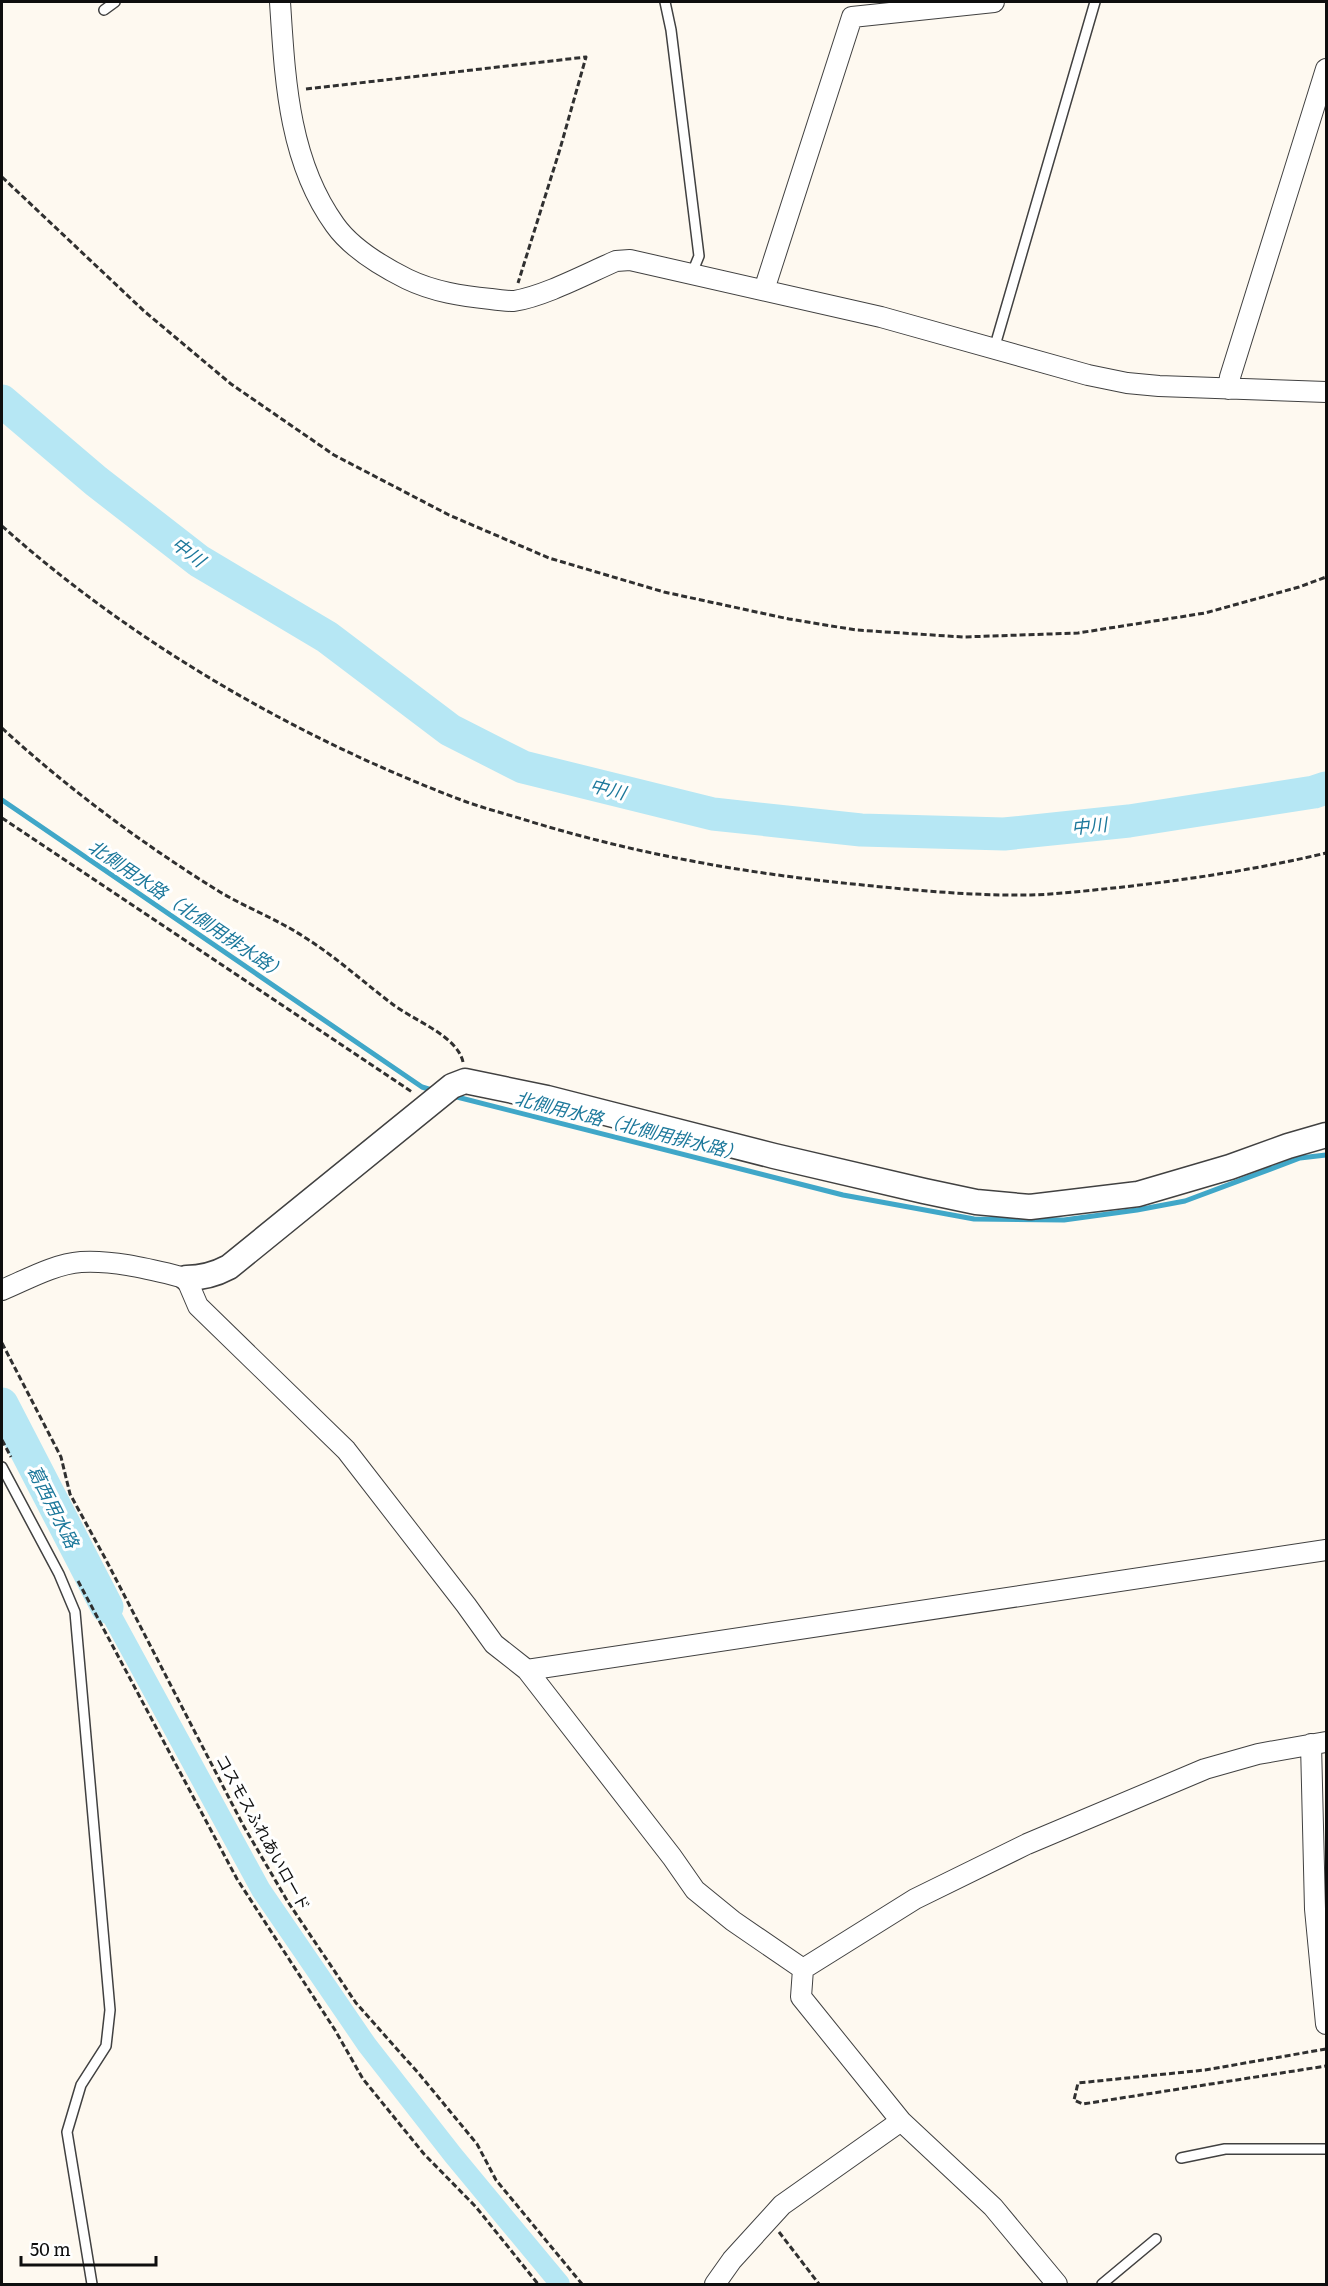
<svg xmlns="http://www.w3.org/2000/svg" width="1328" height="2286" font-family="Literata,'Noto Sans JP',serif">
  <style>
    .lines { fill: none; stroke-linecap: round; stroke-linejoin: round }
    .stream { stroke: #40a7c8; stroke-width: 5 }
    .canal { stroke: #b6e7f4; stroke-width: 20 }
    .river { stroke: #b6e7f4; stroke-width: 33 }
    .service-casing { stroke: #414141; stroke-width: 12 }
    .minor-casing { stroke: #414141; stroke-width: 22 }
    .tertiary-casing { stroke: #414141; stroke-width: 27 }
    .path { stroke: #303030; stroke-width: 3; stroke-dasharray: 6 3; stroke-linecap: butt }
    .service { stroke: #fff; stroke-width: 9 }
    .minor { stroke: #fff; stroke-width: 20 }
    .tertiary { stroke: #fff; stroke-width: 24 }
    .labels { text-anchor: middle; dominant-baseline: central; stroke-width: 6; stroke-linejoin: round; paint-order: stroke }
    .street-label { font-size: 16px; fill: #0e0e0e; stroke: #fff }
    .water-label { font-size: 18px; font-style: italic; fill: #1c789b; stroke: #fff }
  </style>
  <rect width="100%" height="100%" fill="#fef9f0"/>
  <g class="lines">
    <path class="stream" d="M2,800l420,287 13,4
      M453,1096l390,99 131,24 90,1 73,-10 48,-9 115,-43 26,-3"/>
    <path class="canal" d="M107,1607l154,283 106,155 86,110 107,129"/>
    <path class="river" d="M2,401l94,80 103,80 128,76 123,93 73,37 190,47 148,16 143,4 125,-13 185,-29 12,-4
      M2,1404l105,203"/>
    <g class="service-casing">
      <path id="service" d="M665,2l6,28 28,226 -7,17
        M104,10l11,-8
        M994,349l101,-347
        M2,1467l57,107 16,38 35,398 -4,36 -25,39 -14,47 25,152
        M1181,2158l44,-9h101
        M1102,2284l54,-45"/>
    </g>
    <g class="minor-casing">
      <path id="minor" d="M280,2c5,75 8,158 55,223 17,24 46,41 72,54 27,13 55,17 84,20 7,1 15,2 23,2 31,-5 72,-27 102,-40l14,-1 251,57 207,58 39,8 32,3 167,6
        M764,290l88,-273 142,-15
        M1228,389l2,-12 96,-308
        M2,1290c24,-10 52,-26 79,-28 35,-2 71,8 105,16l12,28 148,144 120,155 28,39 33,26 145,187 23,33 38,31 70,48
        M527,1670l799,-120
        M1311,1744l4,165 11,115
        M803,1969l112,-70 112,-55 178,-75 53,-15 68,-12
        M803,1969l-2,28 100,124 92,86 64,77
        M715,2284l17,-24 50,-55 119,-84"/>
    </g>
    <g class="tertiary-casing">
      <path id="tertiary" d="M186,1278c16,0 30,-4 43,-11l223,-181 13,-5 82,17 227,58 150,35 52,11 54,5 108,-13 92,-27 58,-21 38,-11"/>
    </g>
    <path class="path" d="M306,89l280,-32 -26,92 -42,134
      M2,177l142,134 87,73 103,71 115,60 100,43 115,34 125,27 67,11 107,7 115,-4 127,-20 94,-26 27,-10
      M2,526c132,118 297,213 462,275 22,8 46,14 68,21 105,32 212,51 321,62 59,6 119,12 178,11 30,-1 62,-5 92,-8 69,-8 136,-18 203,-34
      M2,728c65,60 142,117 218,164 27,16 57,27 84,45 31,19 58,44 87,66 21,17 66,32 72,59
      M2,818l410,274
      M2,1343l59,114 9,37 35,64 138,267 45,77 68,101 64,72 57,69 19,36 86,104
      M2,1440l9,17
      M78,1581l159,298 98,151 28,49 61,75 52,53 62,77
      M1326,2049l-121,21 -127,13 -4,17 9,4 243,-38
      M779,2232l40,52"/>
    <use href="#service" class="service"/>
    <use href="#minor" class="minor"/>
    <use href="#tertiary" class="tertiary"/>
  </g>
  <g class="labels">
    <g class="street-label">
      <text transform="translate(264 1832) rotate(61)">コスモスふれあいロード</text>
    </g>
    <g class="water-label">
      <text transform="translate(189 551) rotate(37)">中川</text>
      <text transform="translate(608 788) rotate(14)">中川</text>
      <text transform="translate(1089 825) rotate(-6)">中川</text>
      <text transform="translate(188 909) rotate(34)">北側用水路（北側用排水路）</text>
      <text transform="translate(629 1125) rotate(14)">北側用水路（北側用排水路）</text>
      <text transform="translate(54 1506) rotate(63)">葛西用水路</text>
    </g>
  </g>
  <rect width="1328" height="2286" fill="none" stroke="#0e0e0e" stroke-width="6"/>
  <path d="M21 2256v9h135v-9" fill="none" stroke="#0e0e0e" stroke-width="3"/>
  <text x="30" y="2256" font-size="18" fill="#0e0e0e" stroke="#ffffff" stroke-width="4.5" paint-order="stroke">50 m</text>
</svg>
